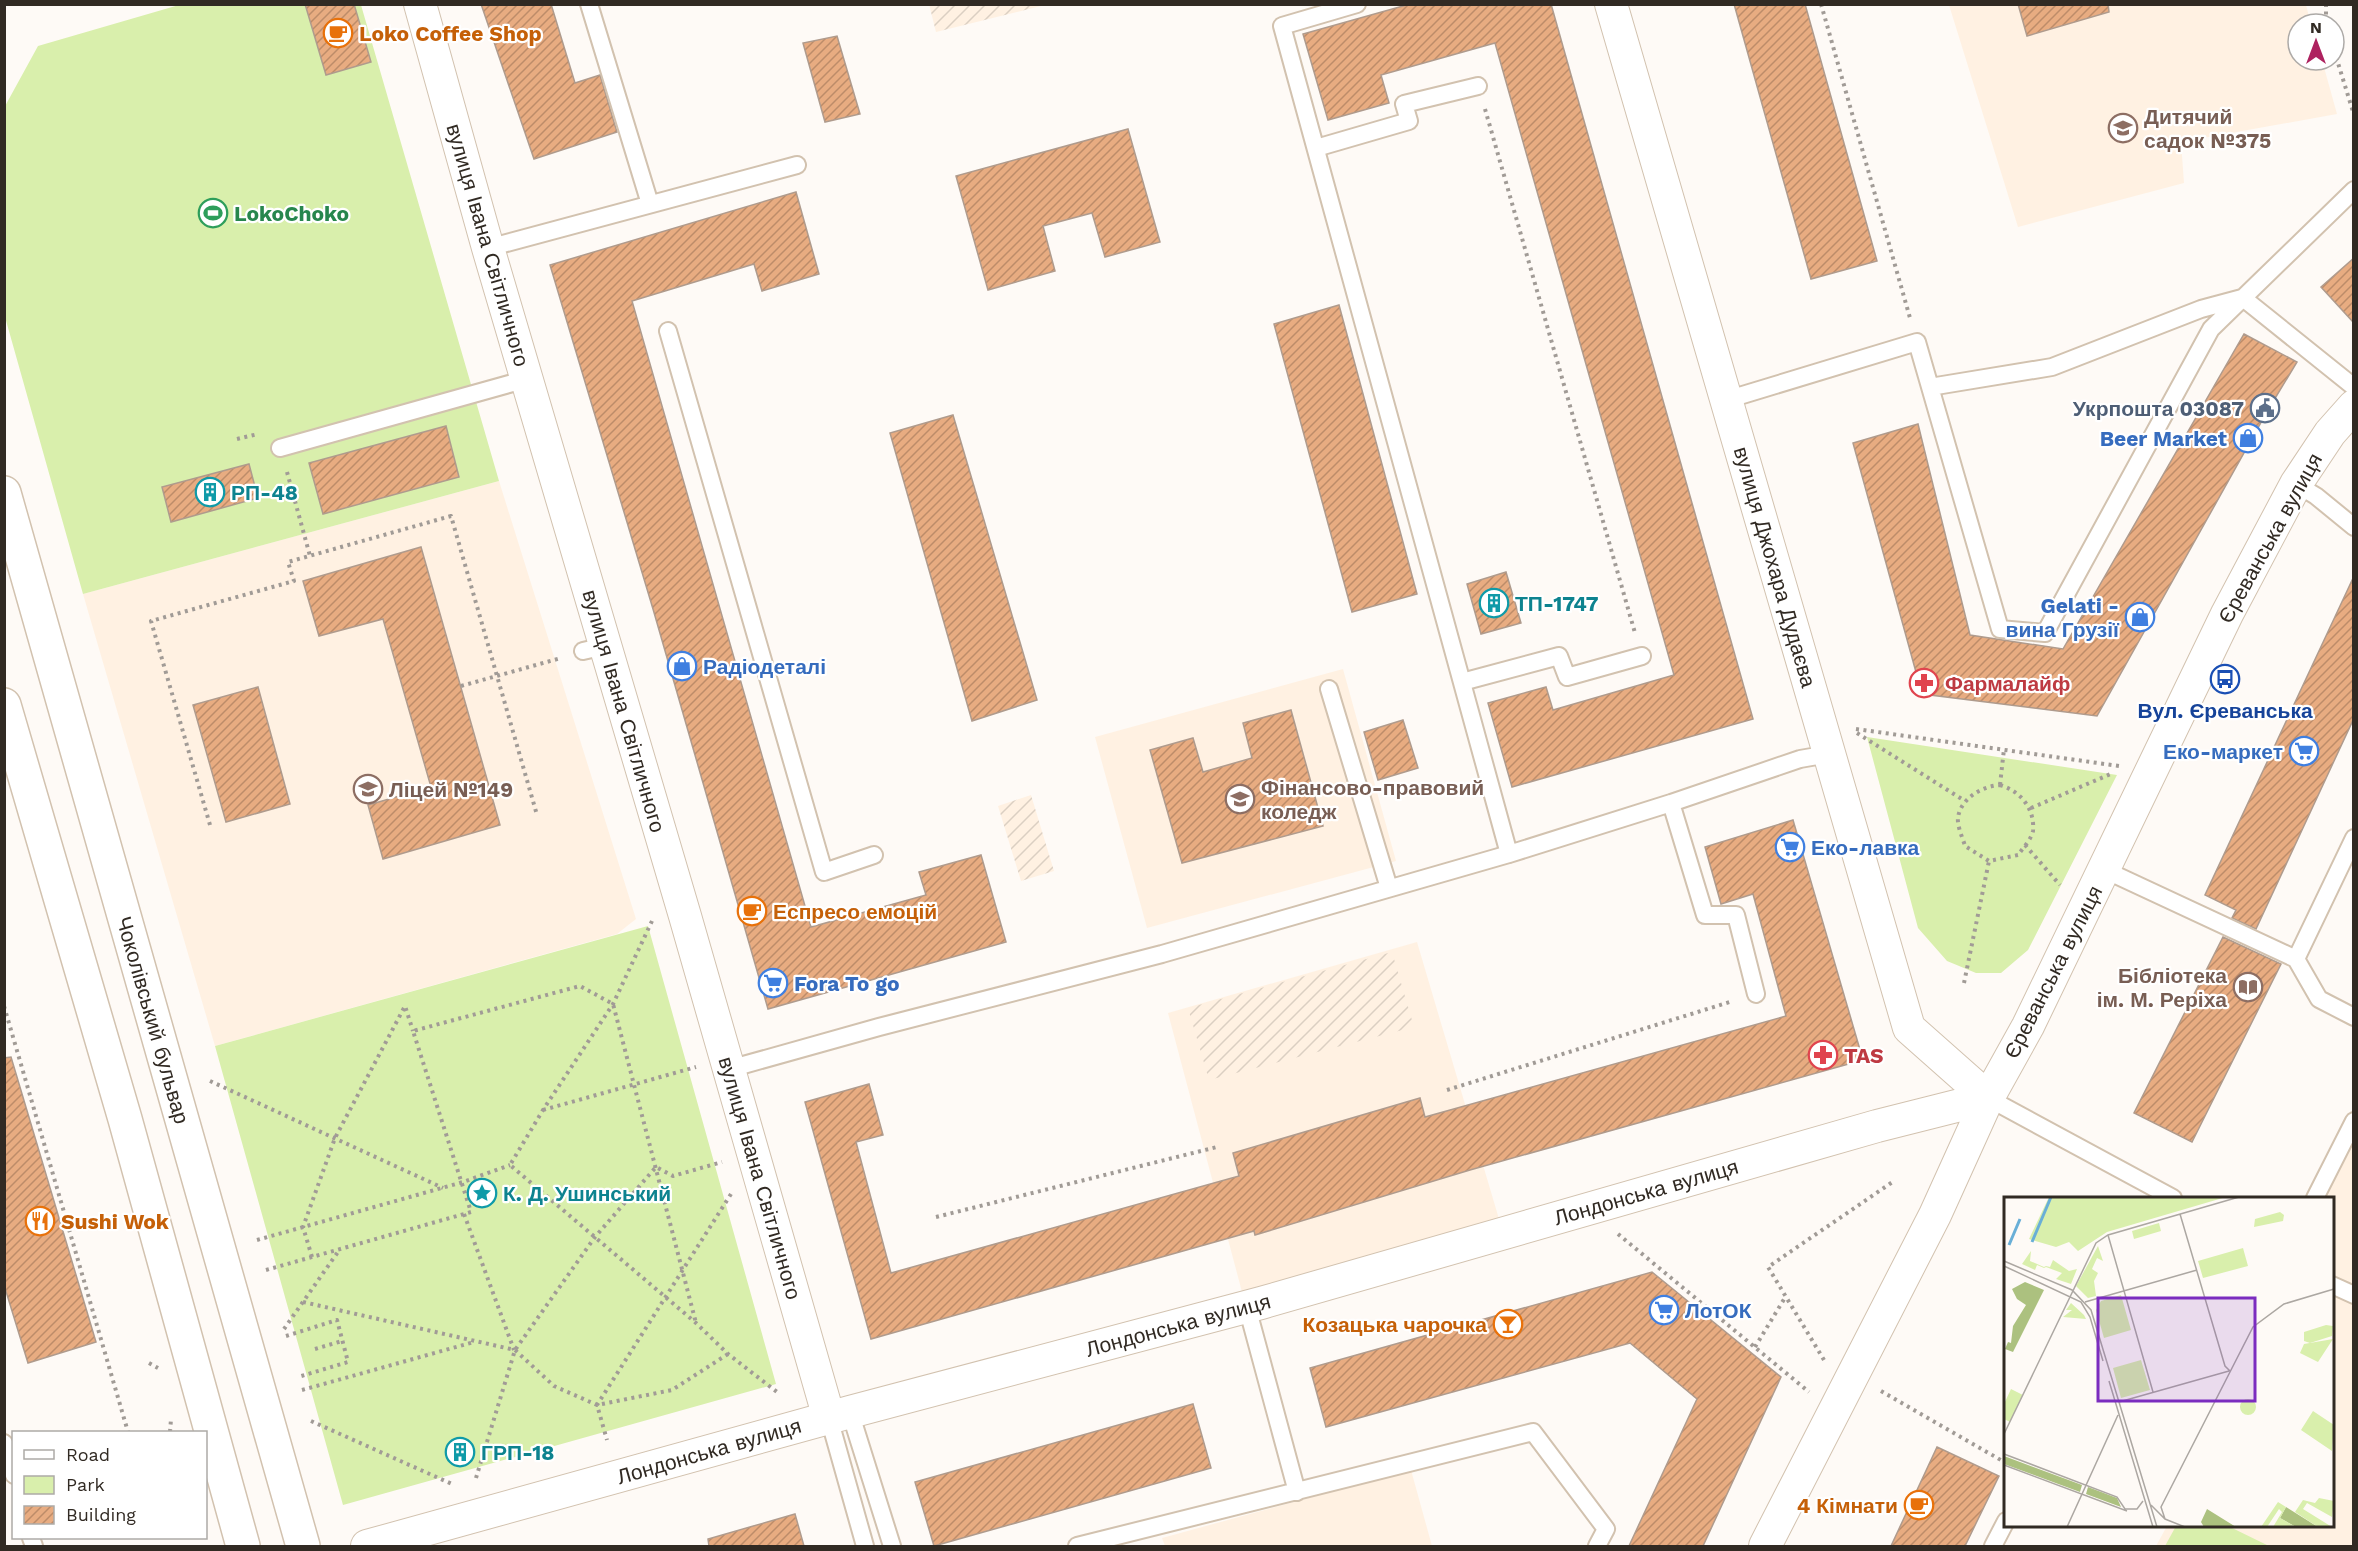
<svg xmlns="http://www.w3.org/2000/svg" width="2358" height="1551" font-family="'Work Sans',sans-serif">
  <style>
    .built { fill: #fff1e2 }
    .industrial { fill: url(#industrial-furrows) }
    .park { fill: #d9efac }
    .building { fill: url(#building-hatch); stroke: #af9b8d; stroke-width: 1.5 }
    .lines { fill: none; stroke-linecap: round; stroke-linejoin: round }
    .service-casing { stroke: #d2c2af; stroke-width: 20 }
    .minor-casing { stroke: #d2c2af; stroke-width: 34 }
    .primary-casing { stroke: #d2c2af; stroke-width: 36 }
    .path { stroke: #a19b96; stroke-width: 4; stroke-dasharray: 3 4.5; stroke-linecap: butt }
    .service { stroke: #fff; stroke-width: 16 }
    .minor { stroke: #fff; stroke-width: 32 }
    .primary { stroke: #fff; stroke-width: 33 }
    .labels { text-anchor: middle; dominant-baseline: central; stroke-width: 4.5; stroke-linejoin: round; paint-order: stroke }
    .food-label { font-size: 21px; font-weight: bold; fill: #c56008; stroke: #fff; text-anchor: start }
    .education-label { font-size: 21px; font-weight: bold; fill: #785e54; stroke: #fff; text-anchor: start }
    .leisure-label { font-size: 21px; font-weight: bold; fill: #27864d; stroke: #fff; text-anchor: start }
    .street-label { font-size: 21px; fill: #312a23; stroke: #fff }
    .service-label { font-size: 21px; font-weight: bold; fill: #4e5e75; stroke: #fff; text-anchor: end }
    .shop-label { font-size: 21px; font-weight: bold; fill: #366cbe; stroke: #fff; text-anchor: start }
    .culture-label { font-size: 21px; font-weight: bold; fill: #0d838f; stroke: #fff; text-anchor: start }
    .health-label { font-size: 21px; font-weight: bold; fill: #be3a42; stroke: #fff; text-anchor: start }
    .transit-label { font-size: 21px; font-weight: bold; fill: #164399; stroke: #fff }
    .inset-river { fill: none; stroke: #69afd7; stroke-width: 3 }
    .inset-road { fill: none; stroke: #aca7a2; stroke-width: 1.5 }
    .view { fill: #7b2cbf; fill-opacity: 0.15; stroke: #7b2cbf; stroke-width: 3 }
    .inset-edge { fill: none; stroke: #312a23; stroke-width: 3 }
  </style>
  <defs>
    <pattern id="industrial-furrows" width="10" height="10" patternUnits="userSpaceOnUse" patternTransform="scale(1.5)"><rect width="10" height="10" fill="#fff1e2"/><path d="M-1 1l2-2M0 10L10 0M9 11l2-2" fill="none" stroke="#dbcfc2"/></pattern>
    <pattern id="building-hatch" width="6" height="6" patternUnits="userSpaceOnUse" patternTransform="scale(1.5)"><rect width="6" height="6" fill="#e8ac81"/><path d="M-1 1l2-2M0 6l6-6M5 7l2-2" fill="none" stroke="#bd8c69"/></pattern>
  </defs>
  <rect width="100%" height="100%" fill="#fefaf6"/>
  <path class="built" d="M1949,5h357l5,19h-13v36h24l15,54 -156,28 3,41 -166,44z
    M499,481l137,438 -19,15 -402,112 -132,-452z
    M1343,669l53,192 -249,67 -52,-191z
    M1417,942l82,277 -257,73 -74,-279z
    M2353,1142v404h-197l11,-20h165v-328h-6z
    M1411,1470l21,76h-267l-3,-8z"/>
  <path class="industrial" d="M929,4h116v1l-109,27z
    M1031,795l23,76 -33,10 -23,-75z
    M1392,952l22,75 -205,53 -21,-72z"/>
  <path class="park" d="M179,5h182l138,476 -416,113 -78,-277 -1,-209 34,-62z
    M1867,737l250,38 -89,175 -27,23h-25l-29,-12 -29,-33z
    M648,926l128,458 -433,121 -128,-459z
    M2176,1526h52l41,20h-104z"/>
  <path class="building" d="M305,4h49l17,58 -45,13z
    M481,4h70l24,79 25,-8 17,57 -83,27z
    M1410,4h141l202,715 -241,68 -24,-84 58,-16 7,23 121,-35 -179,-632 -114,32 8,28 -61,17 -25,-86z
    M1734,4h71l72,257 -66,18z
    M2018,4h90l1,8 -82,24z
    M837,36l23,78 -35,8 -22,-79z
    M1128,129l32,113 -55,15 -13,-44 -49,13 12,45 -67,19 -32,-114z
    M796,192l23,82 -57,17 -8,-27 -122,37 179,626 115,-32 -7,-23 62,-17 25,87 -238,67 -115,-400 -103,-344z
    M2354,258v65l-33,-36z
    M1339,305l78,289 -65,18 -78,-288z
    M2244,334l53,28 -29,48 -171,306 -175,-22 -69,-251 65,-19 52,211 93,14z
    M953,415l84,285 -65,21 -82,-288z
    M446,426l13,51 -136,37 -14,-51z
    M249,464l9,34 -87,24 -9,-35z
    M421,547l79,278 -117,34 -15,-54 63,-18 -48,-168 -64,17 -16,-55z
    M1506,572l15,51 -40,11 -14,-50z
    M2354,576v142l-98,211 -24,-11 4,-8 -31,-15z
    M258,687l32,117 -64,18 -33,-117z
    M1291,710l32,116 -141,37 -32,-113 43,-12 10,34 49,-14 -9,-35z
    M1403,720l15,48 -40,12 -14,-48z
    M1793,820l70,240 -393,110 -215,65 -1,-4 -383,108 -66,-237 64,-18 14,51 -27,7 35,131 348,-97 -6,-23 187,-55 5,19 361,-101 -33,-122 -32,10 -16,-57z
    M2223,937l58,27 -89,178 -58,-29z
    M11,1057l85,285 -68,21 -24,-78v-227z
    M1652,1272l129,105 -78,169h-74l68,-147 -67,-56 -304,84 -16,-59z
    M1193,1404l18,64 -277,78 -19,-64z
    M1937,1447l62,29 -34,70h-74z
    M795,1514l9,32h-95l-1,-7z"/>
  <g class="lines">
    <g class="service-casing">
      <path id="service" d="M589,4l61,200
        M1357,4l-75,22 227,828
        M1316,148l93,-27 -5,-17 74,-18
        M488,248l309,-83
        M2243,298l111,89
        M668,331l156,541 50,-17
        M1930,387l122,-20 149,-58 41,-11
        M1726,400l191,-58 83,287 45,4 166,-304 143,-139
        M280,448l247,-69
        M2296,484l20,12 38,31
        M583,651l22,-5
        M1462,682l97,-26 8,21 75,-21
        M1329,689l60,199
        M1671,803l34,112h31l20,79
        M2105,870l191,89 23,40 35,18
        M2296,959l58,-121
        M729,1069l150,-42 283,-73 347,-100 162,-51 129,-44 29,-5
        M1988,1098l185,100
        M2315,1198l39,-77
        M2332,1285l22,10
        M1247,1307l50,185
        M850,1412l42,134
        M829,1418l36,128
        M4,1443l10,32
        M31,1538l3,8
        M1077,1546l456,-114 73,97 -9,17
        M1993,1546l13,-25"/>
    </g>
    <g class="minor-casing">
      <path id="minor" d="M420,4l68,244 197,668 144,502
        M1611,4l298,1024 79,70
        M367,1546l483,-134 411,-109 616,-177 111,-28
        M1765,1546l170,-331 53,-117 40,-72 199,-412 69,-130 34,-51 24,-27"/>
    </g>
    <g class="primary-casing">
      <path id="primary" d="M4,493l299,1053
        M4,705l121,414 118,427"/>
    </g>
    <path class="path" d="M1821,4l89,314
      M2326,4v20
      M2334,50l20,65
      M1485,109l150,524
      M237,439l21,-5
      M287,472l23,84
      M461,686l100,-28
      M1856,729l263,37
      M1857,733l108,68
      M2000,785c20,6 35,23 33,46 -1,7 -10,17 -15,24l-29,6 -24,-15c-2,-7 -8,-20 -7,-28 2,-19 24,-32 42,-33z
      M2000,785l4,-36
      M2031,808l82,-35
      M210,825l-59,-204 143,-40 -6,-19 163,-46 86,299
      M2025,845l35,40
      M652,921l-39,83 -70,106 -33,55 186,158 32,31 49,38
      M1964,983l25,-122
      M4,1006l124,426
      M210,1081l233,107
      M1447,1090l286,-89
      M543,1110l153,-43
      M464,1214l50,136
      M936,1217l281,-70
      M1618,1234l191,158
      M257,1240l206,-58 47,-17
      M312,1257l-9,-30 32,-89 70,-132 8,25
      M266,1270l205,-58 -58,-181 167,-45 33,18 83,319
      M303,1302l212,48 39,36 43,19 10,35
      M284,1329l56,-80
      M286,1336l51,-16 11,42 -50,15
      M1755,1347l31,-51
      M315,1349l27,-8
      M728,1354l-56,36 -75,15 134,-211
      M1824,1360l-56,-93 126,-86
      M149,1363l9,5
      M302,1390l172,-48
      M1881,1391l125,72
      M311,1421l141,63
      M170,1432l1,-13
      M476,1478l39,-128 80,-113 61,-70 17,9 49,-14"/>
    <use href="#service" class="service"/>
    <use href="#minor" class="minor"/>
    <use href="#primary" class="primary"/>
  </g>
  <defs>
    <g id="cafe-ring" transform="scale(1.5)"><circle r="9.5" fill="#fff" stroke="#e8710a" stroke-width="1.5"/><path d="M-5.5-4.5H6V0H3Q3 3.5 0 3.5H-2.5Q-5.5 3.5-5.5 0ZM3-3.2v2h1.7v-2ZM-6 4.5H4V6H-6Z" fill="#e8710a"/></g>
    <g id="school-ring" transform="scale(1.5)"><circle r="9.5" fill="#fff" stroke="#8d6e63" stroke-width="1.5"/><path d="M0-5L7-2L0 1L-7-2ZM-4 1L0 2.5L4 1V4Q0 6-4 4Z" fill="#8d6e63"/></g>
    <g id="stadium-ring" transform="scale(1.5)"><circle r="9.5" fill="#fff" stroke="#2e9e5b" stroke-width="1.5"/><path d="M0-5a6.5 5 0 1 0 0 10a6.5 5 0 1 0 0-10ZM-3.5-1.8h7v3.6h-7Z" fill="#2e9e5b"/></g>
    <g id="civic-ring" transform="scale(1.5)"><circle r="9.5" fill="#fff" stroke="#5c6f8a" stroke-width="1.5"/><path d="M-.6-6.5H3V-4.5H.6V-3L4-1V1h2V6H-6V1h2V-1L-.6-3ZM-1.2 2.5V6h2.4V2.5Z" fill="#5c6f8a"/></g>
    <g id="shop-ring" transform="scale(1.5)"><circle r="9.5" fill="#fff" stroke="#3f7fe0" stroke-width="1.5"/><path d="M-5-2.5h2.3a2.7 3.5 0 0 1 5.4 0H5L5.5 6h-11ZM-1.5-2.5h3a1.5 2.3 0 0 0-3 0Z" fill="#3f7fe0"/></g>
    <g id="building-ring" transform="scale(1.5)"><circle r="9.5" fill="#fff" stroke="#0f9aa8" stroke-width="1.5"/><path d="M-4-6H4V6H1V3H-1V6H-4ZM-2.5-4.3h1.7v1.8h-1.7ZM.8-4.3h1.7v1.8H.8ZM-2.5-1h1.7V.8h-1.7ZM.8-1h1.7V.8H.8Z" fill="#0f9aa8"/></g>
    <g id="bus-ring" transform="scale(1.5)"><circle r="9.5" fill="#fff" stroke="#1a4fb4" stroke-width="1.5"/><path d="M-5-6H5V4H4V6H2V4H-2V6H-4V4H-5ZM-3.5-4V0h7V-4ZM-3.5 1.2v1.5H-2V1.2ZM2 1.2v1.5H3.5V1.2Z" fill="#1a4fb4"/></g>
    <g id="pharmacy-ring" transform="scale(1.5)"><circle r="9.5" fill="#fff" stroke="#e0444e" stroke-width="1.5"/><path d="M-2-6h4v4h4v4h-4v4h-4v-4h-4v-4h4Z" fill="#e0444e"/></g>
    <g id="supermarket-ring" transform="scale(1.5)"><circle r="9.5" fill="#fff" stroke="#3f7fe0" stroke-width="1.5"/><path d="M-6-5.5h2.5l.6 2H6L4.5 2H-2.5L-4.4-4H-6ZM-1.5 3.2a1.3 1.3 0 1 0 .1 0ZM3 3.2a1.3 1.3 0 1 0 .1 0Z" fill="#3f7fe0"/></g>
    <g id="university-ring" transform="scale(1.5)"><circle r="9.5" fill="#fff" stroke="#8d6e63" stroke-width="1.5"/><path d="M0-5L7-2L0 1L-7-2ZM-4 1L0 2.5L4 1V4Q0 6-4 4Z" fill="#8d6e63"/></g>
    <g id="library-ring" transform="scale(1.5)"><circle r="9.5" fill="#fff" stroke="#8d6e63" stroke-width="1.5"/><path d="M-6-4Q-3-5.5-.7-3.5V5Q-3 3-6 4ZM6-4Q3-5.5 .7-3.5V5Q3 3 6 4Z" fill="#8d6e63"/></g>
    <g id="sight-ring" transform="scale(1.5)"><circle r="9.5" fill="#fff" stroke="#0f9aa8" stroke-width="1.5"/><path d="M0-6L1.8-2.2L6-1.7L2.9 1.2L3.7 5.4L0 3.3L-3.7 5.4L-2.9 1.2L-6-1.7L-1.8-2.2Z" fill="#0f9aa8"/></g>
    <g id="restaurant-ring" transform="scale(1.5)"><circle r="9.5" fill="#fff" stroke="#e8710a" stroke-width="1.5"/><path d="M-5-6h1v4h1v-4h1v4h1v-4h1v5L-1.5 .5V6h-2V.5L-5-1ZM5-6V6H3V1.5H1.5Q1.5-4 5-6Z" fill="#e8710a"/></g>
    <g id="bar-ring" transform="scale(1.5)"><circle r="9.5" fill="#fff" stroke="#e8710a" stroke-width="1.5"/><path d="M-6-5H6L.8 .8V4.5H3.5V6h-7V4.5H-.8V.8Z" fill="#e8710a"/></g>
  </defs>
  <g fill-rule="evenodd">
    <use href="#cafe-ring" x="338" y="33"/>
    <use href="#school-ring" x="2123" y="128"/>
    <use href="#stadium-ring" x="213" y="213"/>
    <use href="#civic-ring" x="2265" y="408"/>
    <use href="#shop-ring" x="2248" y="438"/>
    <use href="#building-ring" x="210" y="492"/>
    <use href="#building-ring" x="1494" y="603"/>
    <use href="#shop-ring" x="2140" y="617"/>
    <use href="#shop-ring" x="682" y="666"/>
    <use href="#bus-ring" x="2225" y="679"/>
    <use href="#pharmacy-ring" x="1924" y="683"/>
    <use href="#supermarket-ring" x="2304" y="751"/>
    <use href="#school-ring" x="368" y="789"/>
    <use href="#university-ring" x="1240" y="799"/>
    <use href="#supermarket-ring" x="1790" y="847"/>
    <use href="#cafe-ring" x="752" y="911"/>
    <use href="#supermarket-ring" x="773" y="983"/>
    <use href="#library-ring" x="2248" y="987"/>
    <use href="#pharmacy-ring" x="1823" y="1055"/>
    <use href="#sight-ring" x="482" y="1193"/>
    <use href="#restaurant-ring" x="40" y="1221"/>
    <use href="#supermarket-ring" x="1664" y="1310"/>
    <use href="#bar-ring" x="1508" y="1324"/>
    <use href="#building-ring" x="460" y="1452"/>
    <use href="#cafe-ring" x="1919" y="1505"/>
  </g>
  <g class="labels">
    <g class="food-label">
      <text x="359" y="33">Loko Coffee Shop</text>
      <text x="773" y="911">Еспресо емоцій</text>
      <text x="61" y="1221">Sushi Wok</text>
      <text x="1487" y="1324" text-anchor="end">Козацька чарочка</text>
      <text x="1898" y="1505" text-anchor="end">4 Кімнати</text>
    </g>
    <g class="education-label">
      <text x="2144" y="116">Дитячий<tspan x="2144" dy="24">садок №375</tspan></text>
      <text x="1261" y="787">Фінансово-правовий<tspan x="1261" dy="24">коледж</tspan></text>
      <text x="389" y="789">Ліцей №149</text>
      <text x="2227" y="975" text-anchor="end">Бібліотека<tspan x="2227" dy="24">ім. М. Реріха</tspan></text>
    </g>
    <g class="leisure-label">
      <text x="234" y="213">LokoChoko</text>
    </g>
    <g class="street-label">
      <text transform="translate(488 245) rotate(74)">вулиця Івана Світличного</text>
      <text transform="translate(2270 538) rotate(-61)">Єреванська вулиця</text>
      <text transform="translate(1775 567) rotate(74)">вулиця Джохара Дудаєва</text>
      <text transform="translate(624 711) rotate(74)">вулиця Івана Світличного</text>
      <text transform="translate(2053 972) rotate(-63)">Єреванська вулиця</text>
      <text transform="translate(153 1020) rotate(74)">Чоколівський бульвар</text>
      <text transform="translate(760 1178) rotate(74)">вулиця Івана Світличного</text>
      <text transform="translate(1646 1192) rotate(-16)">Лондонська вулиця</text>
      <text transform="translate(1178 1325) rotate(-15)">Лондонська вулиця</text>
      <text transform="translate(709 1451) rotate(-16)">Лондонська вулиця</text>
    </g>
    <g class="service-label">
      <text x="2244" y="408">Укрпошта 03087</text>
    </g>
    <g class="shop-label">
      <text x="2227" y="438" text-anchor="end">Beer Market</text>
      <text x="2119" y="605" text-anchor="end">Gelati -<tspan x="2119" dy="24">вина Грузії</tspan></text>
      <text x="703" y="666">Радіодеталі</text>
      <text x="2283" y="751" text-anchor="end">Еко-маркет</text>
      <text x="1811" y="847">Еко-лавка</text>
      <text x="794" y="983">Fora To go</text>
      <text x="1685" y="1310">ЛотОК</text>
    </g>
    <g class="culture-label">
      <text x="231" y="492">РП-48</text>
      <text x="1515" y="603">ТП-1747</text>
      <text x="503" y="1193">К. Д. Ушинський</text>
      <text x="481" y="1452">ГРП-18</text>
    </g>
    <g class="health-label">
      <text x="1945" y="683">Фармалайф</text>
      <text x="1844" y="1055">TAS</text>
    </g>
    <g class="transit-label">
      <text x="2225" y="710">Вул. Єреванська</text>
    </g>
  </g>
  <g transform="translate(2004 1197)">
    <rect width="330" height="330" fill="#fefaf6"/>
    <path d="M155,26l2,8 -27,8 -2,-8zM94,49l5,15 -6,-3 -5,11 6,4 -4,8 2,15 -8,2 -12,-12zM27,54l-1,10 14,6 2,-1 4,1 3,-7 16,11 8,-2 -6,15 -15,-5 6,-6 -16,-6 -2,1 -7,-3 -2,5 -13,-6zM67,106l13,12 2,4 -23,-2 9,-7h-6zM329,142l-15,23 -18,-9 4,-9zM7,192l12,6 -13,27 -6,-3v-15z" fill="#d9efac"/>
    <path d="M21,85l19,8 -31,62 -8,-3 3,-7 3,1 2,-17 13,-21 -9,-6 -5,-10zM0,259l78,29 -2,7 -76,-28zM84,290l29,11 4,9 -35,-13zM282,310l32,20h-22l-16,-9zM203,312l29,18h-32l-3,-5z" fill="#acc17f"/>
    <path d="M45,0h177l-119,35 -29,19 -9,-9 -13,5 -27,-8zM276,15l4,3 -1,6 -29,6 1,-8zM239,51l5,18 -45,12 -5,-17zM117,98l10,35 -27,8 -8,-28 5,-9zM322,128l7,1 -1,10 -22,7 -6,-2v-9zM137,163l9,30 -29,8 -8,-30zM236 210a8 8 0 1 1 16 0a8 8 0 1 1-16 0ZM309,214l21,14 -2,26 -31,-21z" fill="#d9efac"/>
    <path d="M315,301l15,3 -2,16 -25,-14 -4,6 29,18h-14l-23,-15 8,-12 12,3zM274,305l8,5 -6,11 16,9h-23l9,-15 -3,-3 -12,18h-6z" fill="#d9efac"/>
    <path class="inset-river" d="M28,45l19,-45M5,48l11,-26"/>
    <path class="inset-road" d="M176,17l45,152 5,5M104,38l45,157M0,64l68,29 19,20 66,217M0,69l77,36 9,15 13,44M81,105l112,-32M105,184l44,146M115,205l110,-31M0,237l92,-191 12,-8 131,-38M0,257l113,43 8,12h12l6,-8M0,268l123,46M147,308l14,14 20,8M161,322l-4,-12 92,-180 31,-23 50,-15M63,330l51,-112"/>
    <path class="view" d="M94,101h157v103h-157z"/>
    <rect width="330" height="330" class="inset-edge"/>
  </g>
  <rect width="2358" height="1551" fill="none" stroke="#312a23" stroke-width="12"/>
  <rect x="12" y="1431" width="195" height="108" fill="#ffffff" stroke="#adaaa7" stroke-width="1.5"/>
  <rect x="24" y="1450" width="30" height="9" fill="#ffffff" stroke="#adaaa7" stroke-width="1.5"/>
  <text x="66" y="1461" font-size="18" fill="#312a23">Road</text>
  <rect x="24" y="1476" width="30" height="18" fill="#d9efac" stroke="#adaaa7" stroke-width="1.5"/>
  <text x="66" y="1491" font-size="18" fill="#312a23">Park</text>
  <rect x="24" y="1506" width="30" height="18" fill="url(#building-hatch)" stroke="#adaaa7" stroke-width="1.5"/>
  <text x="66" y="1521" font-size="18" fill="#312a23">Building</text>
  <g transform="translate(2316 42)"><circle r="28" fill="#ffffff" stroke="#adaaa7" stroke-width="1.5"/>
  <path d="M0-4.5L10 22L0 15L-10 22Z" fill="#ae225f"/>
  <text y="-9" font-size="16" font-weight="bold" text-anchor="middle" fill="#312a23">N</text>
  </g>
</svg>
